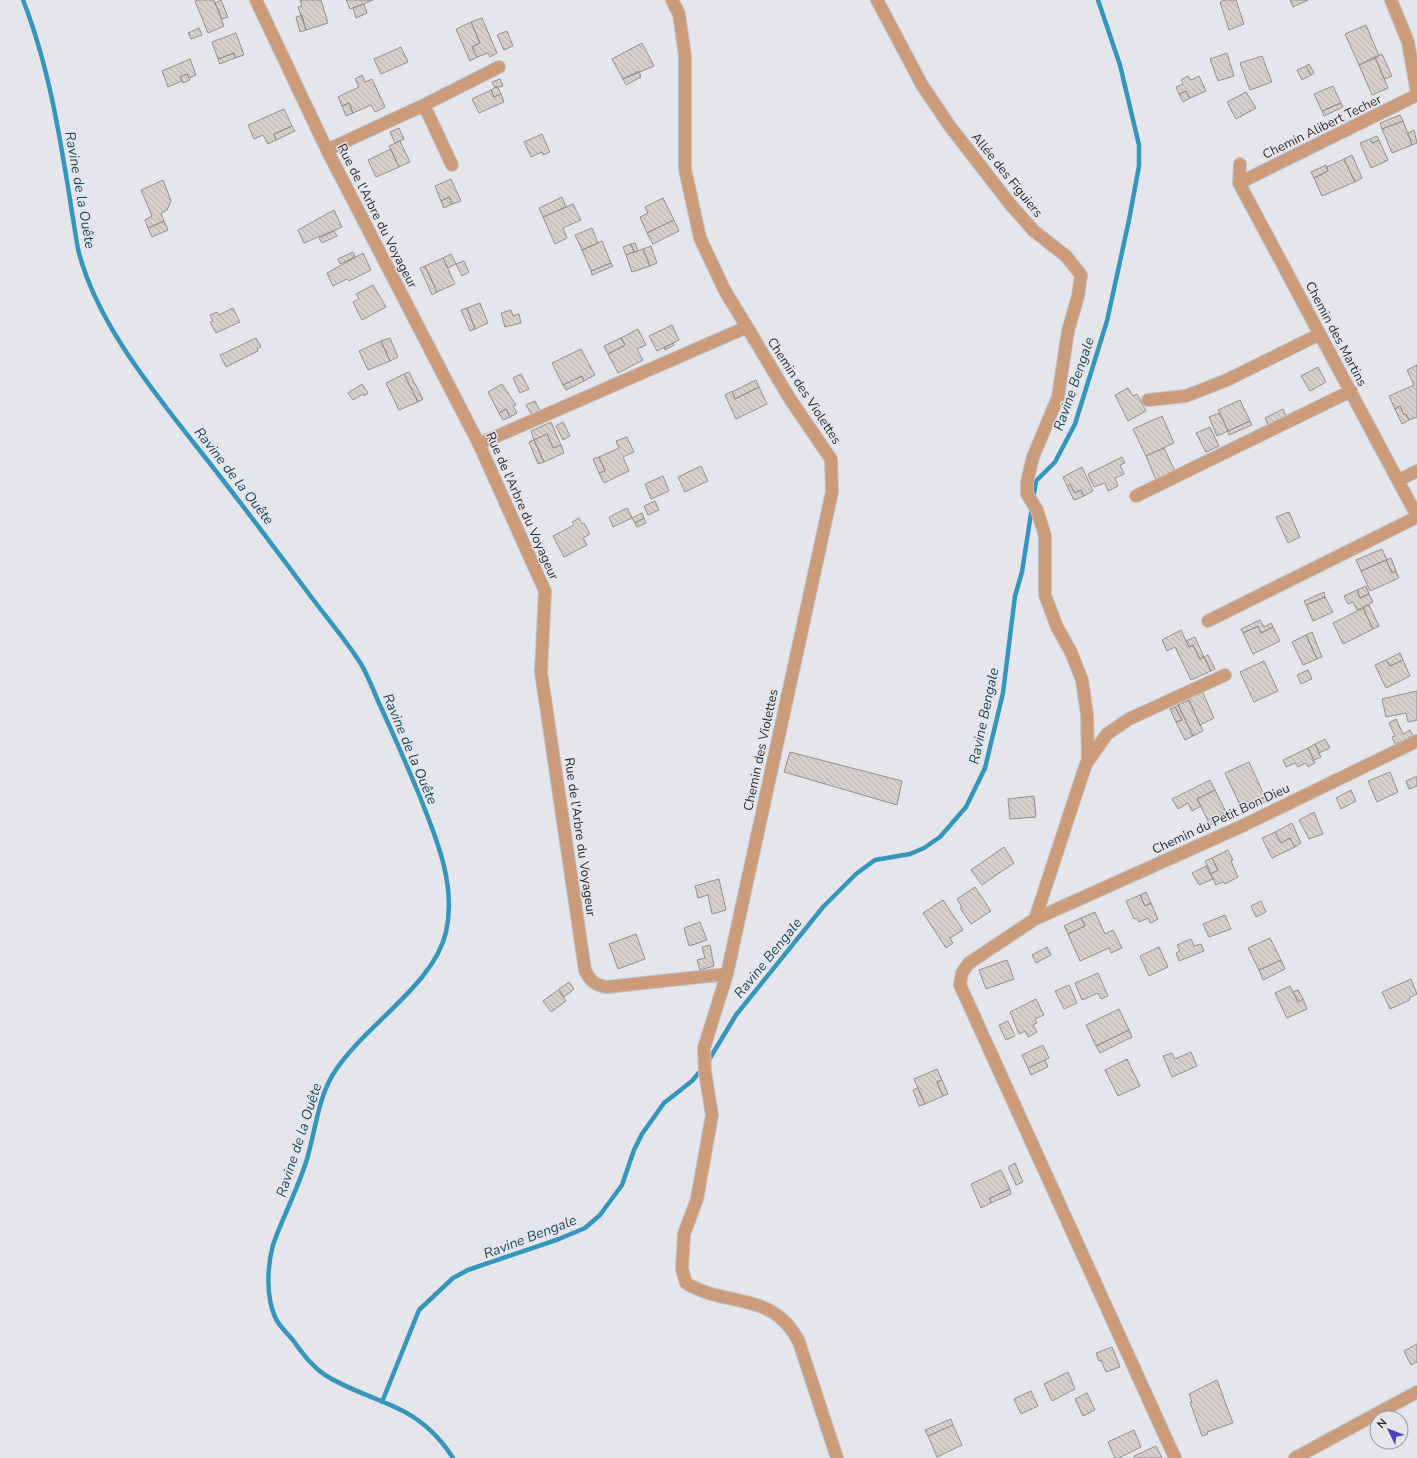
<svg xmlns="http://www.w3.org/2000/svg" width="1417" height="1458" font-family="'Nunito Sans',sans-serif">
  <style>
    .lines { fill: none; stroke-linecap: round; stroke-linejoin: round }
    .stream { stroke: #3595bb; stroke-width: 4.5 }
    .building { fill: url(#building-back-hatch); stroke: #948f8b }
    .minor-casing { stroke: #bfc1c6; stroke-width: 14 }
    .minor { stroke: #cc9c7a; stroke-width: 12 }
    .labels { text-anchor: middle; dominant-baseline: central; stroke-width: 3; stroke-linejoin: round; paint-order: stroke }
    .street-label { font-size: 13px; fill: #2b2c2e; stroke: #e4e6ec }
    .water-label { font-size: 14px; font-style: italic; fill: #20495a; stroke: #e4e6ec }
  </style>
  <defs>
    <pattern id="building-back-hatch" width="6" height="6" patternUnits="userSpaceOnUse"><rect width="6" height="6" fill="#d5d0cb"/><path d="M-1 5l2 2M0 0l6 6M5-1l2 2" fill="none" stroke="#b7b3af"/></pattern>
  </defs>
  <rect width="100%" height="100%" fill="#e4e6ec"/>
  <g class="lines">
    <path class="stream" d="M23,0c31,79 41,166 55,249 17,70 71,137 115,193 40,50 78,101 116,152 17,23 37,46 52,70 7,12 12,25 17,37 14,30 27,60 40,91 17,43 39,92 28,140 -12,54 -85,95 -114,144 -14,24 -17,56 -25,83 -9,30 -24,57 -34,86 -6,22 -7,51 2,72 4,9 11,15 17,22 10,13 19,27 33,36 25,16 54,23 80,37 20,11 36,27 48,46
      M1033,499l3,-18 19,-19 20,-38 32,-103 22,-101 10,-54v-21l-19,-80 -22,-65
      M707,1063l29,-48 87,-108 33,-33 19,-14 35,-6 14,-6 16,-11 26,-30 19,-39 18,-75 12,-97 7,-24 10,-65
      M382,1402l37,-92 34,-32 15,-8 91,-31 26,-11 15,-13 22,-30 12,-35 8,-16 22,-31 28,-22 10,-12"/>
  </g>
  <path class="building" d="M198,0h16l10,26 -16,7 -13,-32z
    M221,0l7,17 -6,2 -7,-16z
    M300,0h21l7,23 -22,7 -8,-23 4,-1z
    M346,0h27l-23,9z
    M1225,0h11l8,24 -15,6 -9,-28z
    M1290,0h18l-15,7z
    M364,4l3,9 -11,5 -3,-10z
    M302,15l4,15 -6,2 -4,-15z
    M482,18l15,35 -7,4 -2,-4 -11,4 -5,-10 8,-4 -9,-21z
    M471,22l9,21 -8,4 5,10 -7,4 -14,-32z
    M1366,25l13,31 -20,9 -14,-31z
    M199,28l3,7 -11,4 -3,-6z
    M507,31l6,15 -9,4 -7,-15z
    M236,33l8,22 -9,3 -1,-5 -16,6 -6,-17z
    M642,43l12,23 -31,13 -11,-20z
    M401,47l7,15 -27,12 -7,-15z
    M234,53l1,5 -15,6 -2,-5z
    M1227,53l7,23 -16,5 -8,-22z
    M1382,54l10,22 -8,3 -9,-22z
    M1262,56l10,26 -22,8 -10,-27z
    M1375,57l13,31 -16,7 -13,-30z
    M190,59l6,16 -7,3 -2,-4 -7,3 2,4 -14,6 -6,-16z
    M1309,64l5,9 -3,2 -5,-9z
    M1306,66l5,9 -9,5 -5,-10z
    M639,71l2,6 -15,8 -3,-6z
    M187,74l3,6 -7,3 -3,-6z
    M362,75l3,7 7,-3 13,28 -10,5 -4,-7 -18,8 -4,-10 -7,3 -4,-9 21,-10 -4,-8z
    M1188,76l3,4 8,-4 7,15 -16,7 -4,-7 -7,3 -3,-7 7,-3 -2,-4z
    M500,79l3,7 -8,2 -3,-6z
    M497,86l4,8 -7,3 -3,-7z
    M1333,86l8,17 -19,8 -8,-17z
    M491,90l3,7 7,-3 3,8 -25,11 -7,-14z
    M1186,91l4,7 -7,4 -4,-8z
    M1246,92l10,16 -20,11 -9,-17z
    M349,103l4,10 -7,3 -4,-10z
    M1341,103l2,4 -19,9 -2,-5z
    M284,109l8,17 -18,8 2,6 -8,4 -5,-9 -9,4 -6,-14z
    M1400,115l3,6 -21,8 -2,-6z
    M1403,121l9,24 -20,8 -10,-24z
    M292,126l3,5 -19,9 -2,-6z
    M399,128l5,11 -9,4 -5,-11z
    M1414,130l3,13 -5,2 -4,-12z
    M542,134l8,18 -7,3 -1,-3 -11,5 -7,-15z
    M1377,136l2,4 -7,3 -2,-4z
    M1370,139l2,4 7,-3 9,20 -17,8 -11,-25z
    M400,141l10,21 -11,5 -10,-21z
    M391,149l8,18 -23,10 -8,-17z
    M1352,155l10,23 -7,4 -11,-23z
    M1344,159l11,23 -33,14 -8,-18 14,-7 -1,-4z
    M1326,165l2,6 -14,7 -3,-6z
    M451,179l10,22 -9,3 -3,-7 -8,4 -6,-15z
    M163,180l8,21 -4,9 -6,3 3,8 -16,7 -3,-8 7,-4 -11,-26z
    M449,197l3,7 -8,4 -3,-7z
    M562,197l4,10 -23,10 -4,-9z
    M663,198l11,22 -27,13 -7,-16 8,-4 -3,-6z
    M573,204l8,16 -18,8 4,10 -12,6 -12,-27z
    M334,210l8,17 -38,16 -6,-13z
    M674,220l5,11 -26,13 -6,-11z
    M164,221l4,9 -16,7 -4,-9z
    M592,228l6,15 -16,7 -7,-15z
    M334,231l3,5 -15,7 -3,-5z
    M602,241l9,22 -20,8 -9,-21z
    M635,243l3,8 -4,1 -3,-8z
    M631,244l3,8 -8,3 -3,-8z
    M651,246l6,17 -7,3 -7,-17z
    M643,249l7,17 -18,6 -6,-17z
    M353,252l2,5 -15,7 -2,-5z
    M363,253l8,17 -22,11 -2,-2 -14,7 -6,-13z
    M451,254l5,10 -8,4 -5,-10z
    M443,258l12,26 -18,8 -12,-26z
    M464,261l5,11 -7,4 -6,-12z
    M611,263l2,3 -21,9 -1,-4z
    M425,266l12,26 -5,3 -12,-27z
    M373,285l13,22 -24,13 -9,-18 6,-3 -3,-5z
    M480,303l8,20 -13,6 -8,-21z
    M233,308l7,14 -24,11 -6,-11 3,-1 -3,-6 7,-3 2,3z
    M467,308l8,21 -5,2 -9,-21z
    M511,310l2,6 6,-2 2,9 -16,4 -4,-14z
    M672,325l7,15 -22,11 -8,-15z
    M638,329l8,16 -9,4 6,11 -25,13 -10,-19 17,-9 -4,-7z
    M256,338l5,9 -4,2 1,2 -32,16 -6,-12z
    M390,338l8,19 -8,4 -9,-20z
    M621,338l4,7 -17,9 -4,-8z
    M381,341l9,20 -22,9 -9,-19z
    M673,343l1,2 -9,5 -1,-2z
    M581,349l14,26 -11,6 -2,-5 -19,9 -11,-22z
    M1417,365v52l-8,3 -3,-6 -2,1 -4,-9 -5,3 -6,-13 25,-11 -7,-15z
    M1318,367l8,15 -16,9 -9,-15z
    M409,372l14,27 -5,3 -14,-28z
    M404,374l14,28 -19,8 -13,-27z
    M521,374l8,15 -9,4 -7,-15z
    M582,376l2,5 -18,9 -3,-5z
    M756,380l3,7 -24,12 -3,-7z
    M362,384l6,9 -4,3 -1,-2 -10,6 -5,-7z
    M502,384l14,21 -3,1 4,7 -7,4 -4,-8 -7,4 -11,-21z
    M759,387l8,17 -31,15 -11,-24 7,-4 3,8z
    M1128,388l5,8 4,-2 9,17 -18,10 -13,-26z
    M1240,400l10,21 -22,10 -10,-21z
    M535,401l5,10 -8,4 -6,-10z
    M1400,406l4,9 2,-1 3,6 -7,4 -7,-15z
    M506,409l4,8 -7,3 -4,-7z
    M1283,409l5,11 -18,9 -5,-11z
    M1220,413l8,18 -11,5 -8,-19z
    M1162,416l12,27 -28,13 -13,-27z
    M1250,421l2,4 -23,10 -1,-4z
    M551,422l10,23 -8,3 -6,-14 -13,6 -3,-9z
    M563,422l7,14 -7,4 -7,-14z
    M1210,427l9,19 -13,6 -10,-19z
    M547,434l6,14 8,-3 3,8 -20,9 -10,-22z
    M627,437l7,15 -11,5 6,14 -25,12 -5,-10 6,-2 -6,-14 20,-9 -3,-7z
    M534,440l10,22 -6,2 -9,-22z
    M1164,448l11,23 -19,9 -10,-24z
    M599,457l6,14 -6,2 -6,-14z
    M1122,457l3,6 -5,2 4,9 -9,4 3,8 -10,5 -3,-8 -11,4 -6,-13z
    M701,466l7,15 -23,11 -7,-15z
    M1082,467l11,24 -9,5 -3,-6 -6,3 -5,-9 -3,2 -4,-9z
    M663,476l6,15 -18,8 -6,-15z
    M1070,484l5,9 6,-3 3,6 -10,4 -7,-14z
    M655,501l4,9 -11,5 -4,-9z
    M627,508l5,10 -19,9 -4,-10z
    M1289,512l11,25 -12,6 -12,-26z
    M642,513l2,5 -9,5 -3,-5z
    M579,518l3,6 2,-1 6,11 -7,4 4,7 -23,12 -11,-21 21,-11 -2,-3z
    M644,518l2,5 -9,4 -2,-4z
    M1382,549l5,11 -26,11 -5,-11z
    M1391,558l5,13 -4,2 -6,-13z
    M1386,560l6,13 4,-2 3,7 -29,13 -9,-20z
    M1366,586l3,8 -9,4 -3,-8z
    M1357,590l3,8 9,-4 4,8 -16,8 -4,-8 -5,2 -4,-8z
    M1324,592l1,5 -19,8 -2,-4z
    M1325,597l8,15 -20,9 -7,-16z
    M1369,605l10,21 -6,3 -10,-21z
    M1363,608l10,21 -30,15 -10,-21z
    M1260,620l4,7 7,-4 2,4 -12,6 -3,-7 -15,7 -2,-4z
    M1258,626l3,7 12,-6 7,14 -27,13 -10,-21z
    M1181,630l8,17 4,-2 7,14 4,-2 7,14 -20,9 -16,-33 -8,4 -5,-11z
    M1312,632l10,25 -5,2 -11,-24z
    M1306,635l11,24 -14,6 -11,-23z
    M1195,637l9,20 -4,2 -7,-14 -4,2 -3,-6z
    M1400,653l3,7 -13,6 -4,-6z
    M1208,655l7,14 -4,2 -7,-14z
    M1386,660l4,6 13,-6 7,16 -24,12 -11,-23z
    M1264,661l14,30 -24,11 -14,-30z
    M1308,670l4,9 -11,5 -4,-9z
    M1202,691l12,27 -14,7 -12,-27z
    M1417,691v29l-9,2 -2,-9 -20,4 -4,-18z
    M1189,700l14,31 -10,5 -15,-31z
    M1178,705l15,31 -8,4 -9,-18 6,-2 -7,-13z
    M1175,707l7,13 -6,2 -6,-13z
    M1396,719l7,15 7,-4 4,8 -14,6 -1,-2 -4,2 -3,-7 3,-1 -6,-13z
    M1325,739l5,9 -11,5 -4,-9z
    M1315,744l6,13 -7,3 -6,-12z
    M1308,748l7,15 -7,4 -2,-4 -8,4 -3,-4 -9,4 -3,-7z
    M790,752l112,29 -5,24 -113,-33z
    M1249,762l16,35 -16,7 -1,-3 -8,4 -15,-32z
    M1390,772l8,20 -21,10 -9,-21z
    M1417,776v10l-8,3 -3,-8z
    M1210,780l5,10 -18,9 4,7 -9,5 -4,-8 -10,6 -6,-10z
    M1215,790l11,22 -10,6 2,3 -8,4 -13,-26z
    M1351,790l5,11 -15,8 -5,-11z
    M1034,796l2,21 -26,2 -2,-20z
    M1265,797l2,4 -16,7 -2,-4z
    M1226,812l2,4 -10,5 -2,-3z
    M1314,812l9,22 -14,5 -10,-19z
    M1292,823l9,20 -6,4 -5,-9 -9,5 -6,-11z
    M1275,832l6,11 9,-5 5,9 -23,11 -10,-20z
    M1004,847l10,16 -32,22 -11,-15z
    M1228,850l5,10 -2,1 7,16 -13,7 -2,-2 -7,3 -5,-11 7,-4 -6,-12z
    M1212,858l6,12 -7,4 -6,-13z
    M1206,866l7,13 -14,6 -7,-12z
    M719,879l7,31 -14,4 -4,-19 -10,3 -3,-12z
    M975,887l16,24 -20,13 -11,-16 2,-1 -5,-8z
    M1146,892l5,11 -6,3 -5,-11z
    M1140,895l5,11 6,-3 7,16 -8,4 -2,-5 -9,4 -2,-4 -3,1 -8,-18z
    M943,900l20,30 -13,8 3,5 -7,5 -23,-35z
    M1261,901l5,11 -10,5 -5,-11z
    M1095,912l10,22 8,-4 9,18 -11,5 -2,-5 -29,13 -12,-27 17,-8 -4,-8z
    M1225,915l6,14 -22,8 -6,-13z
    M1081,918l4,8 -17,8 -4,-8z
    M700,922l7,18 -18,6 -5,-18z
    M636,934l9,25 -27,10 -9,-25z
    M1270,938l11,22 -22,10 -11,-22z
    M1191,939l3,7 7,-2 3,7 -25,10 -3,-8 4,-2 -3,-6z
    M710,945l4,21 -14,4 -3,-10 8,-2 -3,-11z
    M1047,947l4,8 -15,8 -4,-8z
    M1159,947l9,20 -19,9 -9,-20z
    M1007,960l7,19 -28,10 -7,-19z
    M1281,960l4,9 -22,11 -4,-10z
    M1098,973l10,23 -7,3 -3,-6 -16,7 -7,-17z
    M1411,979l6,15 -8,4 1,2 -20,9 -8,-17z
    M569,982l5,7 -10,8 -5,-8z
    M1069,985l8,18 -13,6 -9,-18z
    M1290,986l8,16 5,-3 4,10 -20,9 -12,-25z
    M558,990l8,11 -15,11 -8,-11z
    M1298,990l5,9 -5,3 -5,-10z
    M1036,999l8,16 -9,4 2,4 -4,2 4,7 -9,5 -3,-6 -6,3 -9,-22z
    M1119,1009l10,21 -33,16 -10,-21z
    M1008,1021l7,15 -9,4 -7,-15z
    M1129,1030l3,7 -32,16 -4,-7z
    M1043,1045l6,13 -21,10 -6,-13z
    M1191,1052l6,14 -25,11 -9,-21 9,-3 3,6z
    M1127,1059l13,27 -22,10 -13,-26z
    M1045,1060l3,7 -17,8 -3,-7z
    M937,1069l5,11 -5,2 6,14 -18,8 -11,-25z
    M942,1080l6,14 -5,2 -6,-14z
    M918,1088l7,16 -6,2 -6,-16z
    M1015,1163l8,19 -7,3 -8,-18z
    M1001,1170l9,19 -20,9 1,5 -10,5 -10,-24z
    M1010,1189l1,5 -20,9 -1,-5z
    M1417,1344v18l-6,3 -7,-14z
    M1112,1347l8,20 -14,5 -5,-12 -2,1 -3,-8z
    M1068,1372l7,17 -23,12 -8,-17z
    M1217,1380l16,43 -26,9 1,2 -6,2 -12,-34h2l-3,-8z
    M1031,1391l7,15 -17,8 -7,-15z
    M1087,1393l8,17 -12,6 -8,-17z
    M951,1419l2,6 -25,11 -3,-6z
    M953,1425l9,20 -25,12 -9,-21z
    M1134,1430l7,17 -22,11h-4l-7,-16z
    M1156,1446l6,12h-28v-2z"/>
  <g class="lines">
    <g class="minor-casing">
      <path id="minor" d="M256,0l71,150 152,294 66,147 -4,81 44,298c5,11 10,15 22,17l120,-13
        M672,0l7,14 6,42v113l15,69 25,53 22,36 43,72 41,60 1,33 -105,482 -23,74 1,24 7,43 -15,84 -13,35 -2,35 4,14c41,25 87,7 113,59l38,116
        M877,0l45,85 27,40 61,79 24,27 32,25 15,19 -3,21 -10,35 -10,66 -25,60 -6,25v12l10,16 8,26v59l12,32 14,25 11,28 5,35 1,45
        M1391,0l17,42 9,51
        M424,105l28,60
        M327,150l97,-45 75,-38
        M1240,164l-1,19 178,333
        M1239,183l178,-88
        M1148,400l38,-4 41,-16 93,-46
        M479,444l268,-117
        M1399,480l18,-9
        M1136,496l215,-105
        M1208,621l209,-104
        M1035,919l51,-155 21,-30 22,-15 96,-44
        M1175,1458l-215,-473 2,-12 7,-10 66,-44 205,-92 177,-86
        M1295,1458l122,-66"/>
    </g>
    <use href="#minor" class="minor"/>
  </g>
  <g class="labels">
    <g class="street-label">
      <text transform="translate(1322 127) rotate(-26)">Chemin Alibert Techer</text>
      <text transform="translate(1007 175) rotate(51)">Allée des Figuiers</text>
      <text transform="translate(377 216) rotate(63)">Rue de l'Arbre du Voyageur</text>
      <text transform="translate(1336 334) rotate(62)">Chemin des Martins</text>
      <text transform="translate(804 391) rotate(57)">Chemin des Violettes</text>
      <text transform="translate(522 506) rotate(66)">Rue de l'Arbre du Voyageur</text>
      <text transform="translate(761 750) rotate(-78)">Chemin des Violettes</text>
      <text transform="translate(1221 819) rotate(-25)">Chemin du Petit Bon Dieu</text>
      <text transform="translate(580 837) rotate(82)">Rue de l'Arbre du Voyageur</text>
    </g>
    <g class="water-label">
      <text transform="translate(80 190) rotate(80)">Ravine de la Ouête</text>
      <text transform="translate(1074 384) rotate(-71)">Ravine Bengale</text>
      <text transform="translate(234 476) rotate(52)">Ravine de la Ouête</text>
      <text transform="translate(984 716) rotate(-78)">Ravine Bengale</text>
      <text transform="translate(410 749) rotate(67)">Ravine de la Ouête</text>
      <text transform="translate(768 958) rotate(-51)">Ravine Bengale</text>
      <text transform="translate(299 1140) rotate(-72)">Ravine de la Ouête</text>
      <text transform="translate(530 1237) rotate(-21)">Ravine Bengale</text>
    </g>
  </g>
  <g transform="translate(1389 1430) rotate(313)"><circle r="19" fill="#e4e6ec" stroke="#9a9ca0"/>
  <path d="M0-3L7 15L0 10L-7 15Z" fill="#4f42b9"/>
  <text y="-6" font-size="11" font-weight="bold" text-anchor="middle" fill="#2b2c2e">N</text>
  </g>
</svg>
